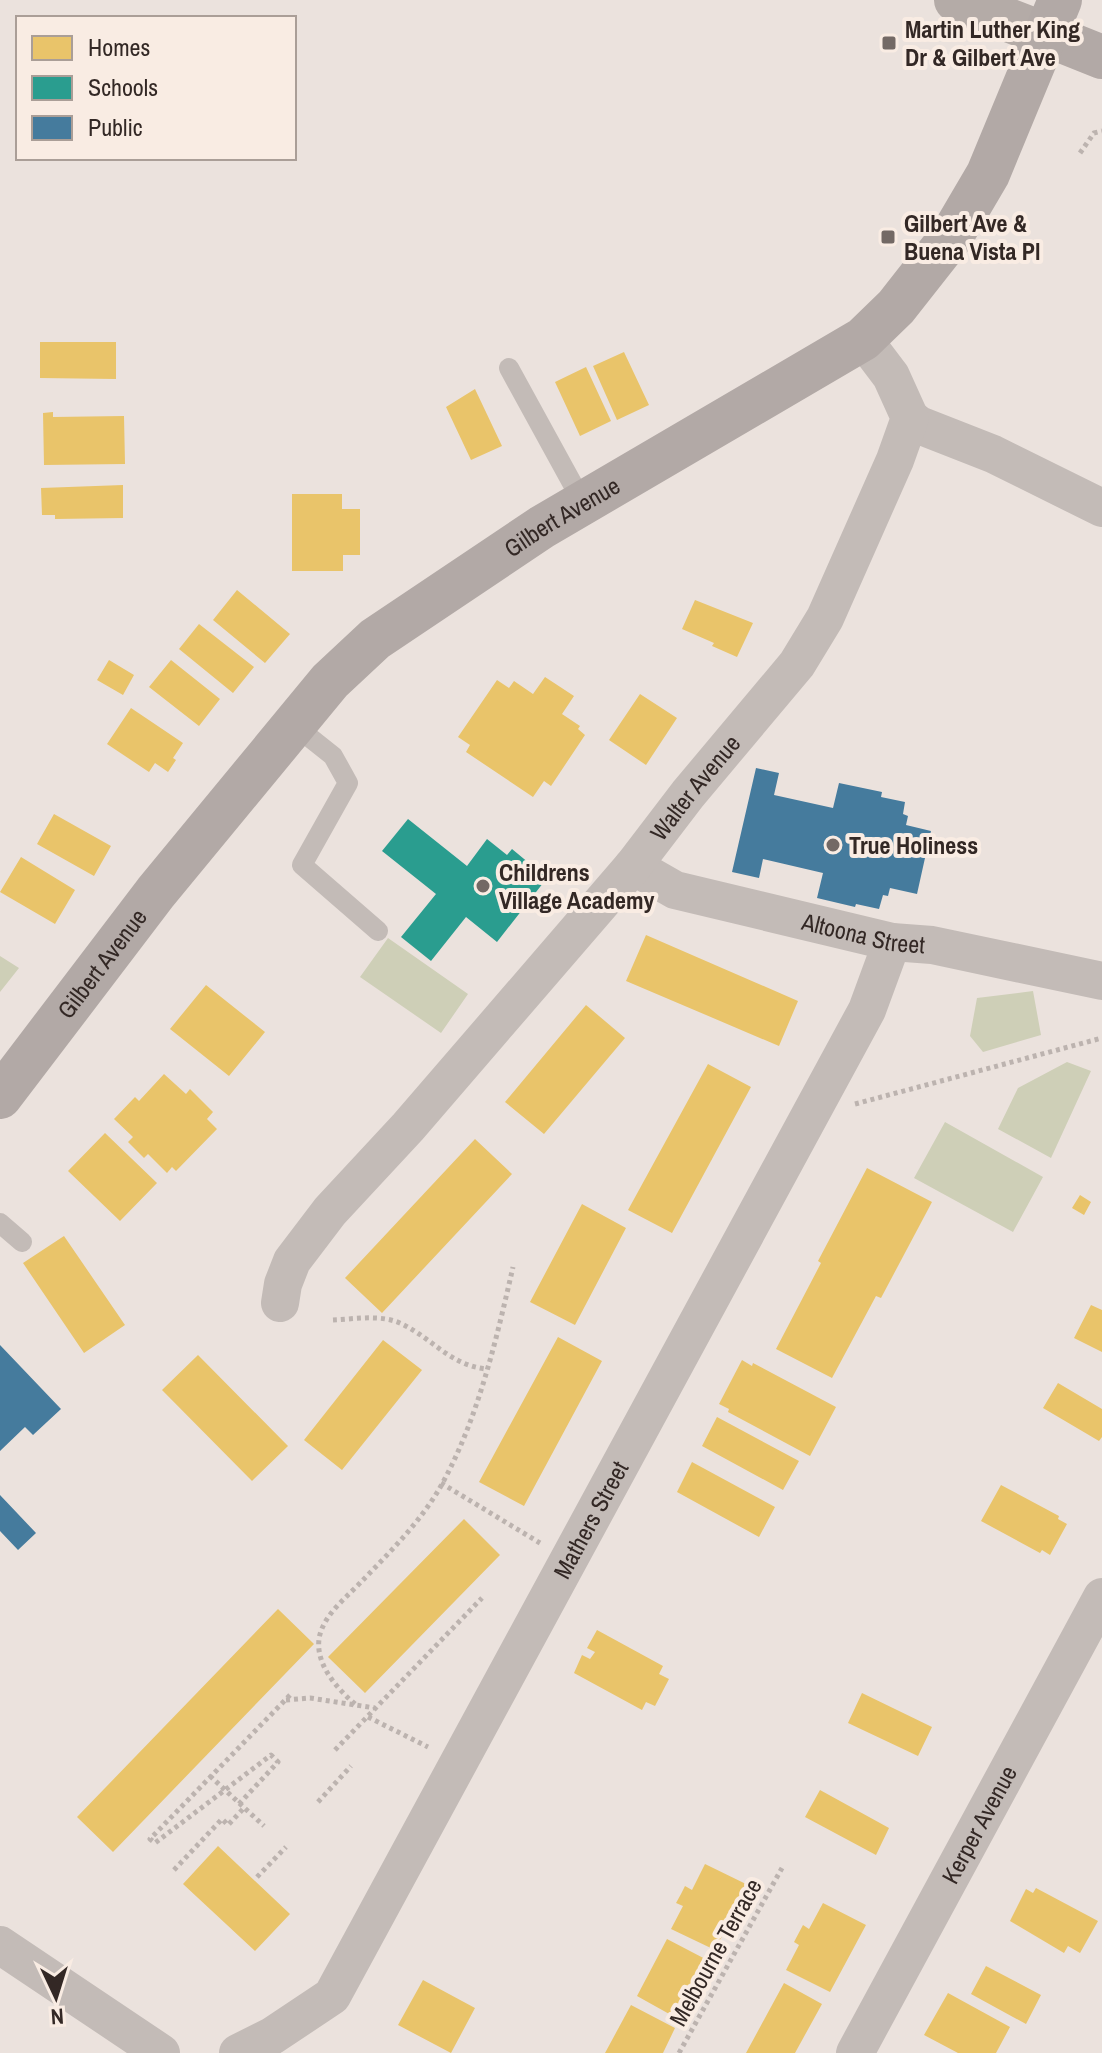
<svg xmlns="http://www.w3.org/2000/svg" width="1102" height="2053" font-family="'Archivo Narrow',sans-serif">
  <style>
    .green { fill: #cecfb7 }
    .homes { fill: #e9c46a }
    .schools { fill: #2a9d8f }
    .public { fill: #457b9d }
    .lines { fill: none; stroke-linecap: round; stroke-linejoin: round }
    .path { stroke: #bcb3af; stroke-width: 5; stroke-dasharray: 4 4; stroke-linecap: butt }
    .service { stroke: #c3bbb7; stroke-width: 20 }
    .minor { stroke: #c3bbb7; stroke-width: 38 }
    .secondary { stroke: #b4aba7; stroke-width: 44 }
    .primary { stroke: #b2a9a6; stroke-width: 44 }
    .poi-dot { fill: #736965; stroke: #f9ece3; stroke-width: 3 }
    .labels { text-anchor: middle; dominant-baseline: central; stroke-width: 8; stroke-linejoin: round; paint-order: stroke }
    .poi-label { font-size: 24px; font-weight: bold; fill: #332825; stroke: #f9ece3; text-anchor: start }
    .street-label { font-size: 24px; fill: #332825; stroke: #f9ece3 }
  </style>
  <rect width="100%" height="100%" fill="#ebe2dd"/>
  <path class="green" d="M388,938l80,56 -27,39 -81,-56z
    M0,956l19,12 -19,24z
    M1033,991l8,44 -58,17 -13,-16 7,-38z
    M1067,1062l24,9 -40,87 -53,-29 20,-41z
    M945,1122l98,55 -30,55 -99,-54z"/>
  <path class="homes" d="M40,342h76v37l-76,-1z
    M624,352l25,53 -32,15 -24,-54z
    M586,367l25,54 -31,15 -25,-54z
    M475,389l27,57 -31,14 -25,-53z
    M53,412v5l71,-1 1,48 -81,1 -1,-52z
    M123,485v33l-68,1v-4h-13l-1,-27z
    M292,494h50v15h18v46h-17v16h-51z
    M237,590l53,44 -25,29 -52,-43z
    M695,600l58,23 -16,34 -25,-11 2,-3 -32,-14z
    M199,624l55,43 -21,26 -54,-44z
    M109,660l25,15 -11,20 -26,-15z
    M171,660l49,39 -21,27 -50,-39z
    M545,677l29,19 -12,18 18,12 -2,3 7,6 -34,51 -7,-5 -11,16 -67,-45 4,-7 -12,-8 39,-57 12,8 5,-7 19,13z
    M640,694l37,24 -31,47 -37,-25z
    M131,708l52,35 -10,15 3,2 -8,12 -13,-9 -6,9 -42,-28z
    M54,814l57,32 -17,30 -57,-32z
    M21,857l54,33 -20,34 -55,-32z
    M646,935l152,66 -19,45 -153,-65z
    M206,985l59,47 -36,44 -59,-47z
    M586,1005l39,33 -81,96 -39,-32z
    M708,1064l43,23 -79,146 -44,-23z
    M164,1074l22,20 4,-5 23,23 -6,7 10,10 -41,42 -4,-4 -5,6 -19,-19 -4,4 -16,-16 5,-5 -19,-18 21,-22 4,4z
    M105,1133l52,50 -37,38 -52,-50z
    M475,1139l37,35 -130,139 -37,-35z
    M867,1168l65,34 -51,96 -5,-2 -44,82 -56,-29 45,-86 -3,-2z
    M1080,1195l11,7 -7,13 -12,-7z
    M582,1204l44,24 -51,97 -45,-23z
    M64,1236l61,89 -41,28 -61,-90z
    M1091,1305l11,5v42l-28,-14z
    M558,1337l44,24 -78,145 -45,-24z
    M383,1340l39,30 -80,100 -38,-30z
    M198,1355l90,91 -36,35 -90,-91z
    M742,1360l10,6 1,-3 83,44 -26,49 -82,-44 1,-3 -10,-5z
    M1058,1383l44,26v28l-3,4 -56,-33z
    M717,1417l82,44 -16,29 -81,-44z
    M692,1462l83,45 -16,30 -82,-45z
    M1001,1485l58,31 -1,3 9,5 -17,31 -8,-5 -2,3 -59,-32z
    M464,1519l36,36 -135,138 -37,-36z
    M278,1609l36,35 -201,208 -36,-35z
    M597,1630l66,36 -4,8 10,5 -14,27 -9,-4 -4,8 -68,-37 8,-18 8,4 5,-7 -8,-4z
    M862,1693l70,34 -14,29 -70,-33z
    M820,1790l69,38 -13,27 -71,-38z
    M218,1846l72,68 -35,37 -72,-67z
    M705,1864l43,21 -33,65 -44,-21 12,-23 -7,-3 5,-9 4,-8 7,4z
    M1036,1888l62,33 -18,32 -12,-7 -4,7 -54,-32 16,-32 7,4z
    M823,1903l43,22 -36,67 -44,-22 13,-25 -5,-3 9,-17 6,4z
    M667,1939l44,23 -31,58 -43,-24z
    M986,1966l55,29 -15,29 -55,-30z
    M423,1980l52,28 -24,45 -53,-28z
    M784,1983l38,21 -27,49h-49z
    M948,1993l62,34 -14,26h-38l-34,-18z
    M631,2005l44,23 -12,25h-58z"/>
  <path class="schools" d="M408,819l59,47 20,-27 20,16 5,-6 35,29 -50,64 -31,-25 -35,44 -30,-24 35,-43 -54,-43z"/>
  <path class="public" d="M756,768l23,5 -5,22 59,13 6,-25 43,9 -1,5 24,5 -2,12 5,2 -2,9 25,6 -14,63 -27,-6 -2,8 -5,-1 -4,14 -23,-5 -1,3 -38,-9 6,-25 -60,-14 -4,19 -27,-6z
    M0,1345l61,64 -28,26 -8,-8 -25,24z
    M0,1495l36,38 -18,17 -18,-19z"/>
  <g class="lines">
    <path class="path" d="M1080,153l14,-20 8,-2
      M855,1104l247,-66
      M333,1320c22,-1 49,-6 69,4 31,15 48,41 84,45
      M441,1483l99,60
      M286,1700l24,-2 65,10
      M355,1704c-20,-17 -44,-45 -34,-73 7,-20 28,-36 42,-51 27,-28 55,-56 75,-89 39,-67 58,-150 75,-224
      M368,1717l60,30
      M335,1750l147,-152
      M210,1776l54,50
      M318,1802l33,-36
      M239,1804l39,-42 -7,-7 -116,88 -5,-4 142,-146
      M174,1870l48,-51 6,6 16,-17
      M257,1877l29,-30
      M679,2053l103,-185"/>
    <path class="service" d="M509,368l74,135
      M294,725l39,31 15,27 -46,82 76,66
      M0,1223l22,19"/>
    <g class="minor">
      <path d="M910,418l9,7 74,29 109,54"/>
      <path id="s1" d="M633,866l42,24 217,52 40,3 170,36"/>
      <path id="s2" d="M280,1303l3,-19 9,-23 38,-50 78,-84 225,-261 55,-72 109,-130 28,-46 70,-158 15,-42 -19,-42 -28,-37"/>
      <path d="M0,1945l161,108"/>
      <path id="s3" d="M238,2053l34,-17 60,-40 535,-986 25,-68"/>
      <path id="s4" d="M855,2053l247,-456"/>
    </g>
    <path class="secondary" d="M956,0l91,35"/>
    <g class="primary">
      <path d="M1047,35l55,22"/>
      <path id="s5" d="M0,1097l156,-205 174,-211 45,-42 167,-112 321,-188 33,-32 55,-70 37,-63 72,-174"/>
    </g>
  </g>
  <g class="poi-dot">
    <rect x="881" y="35" width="16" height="16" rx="4"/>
    <rect x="880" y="229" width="16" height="16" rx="4"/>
    <circle cx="833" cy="845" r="8"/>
    <circle cx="483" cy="886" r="8"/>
  </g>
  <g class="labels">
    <g class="poi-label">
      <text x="905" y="29">Martin Luther King<tspan x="905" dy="28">Dr &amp; Gilbert Ave</tspan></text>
      <text x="904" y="223">Gilbert Ave &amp;<tspan x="904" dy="28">Buena Vista Pl</tspan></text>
      <text x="849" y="845">True Holiness</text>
      <text x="499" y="872">Childrens<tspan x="499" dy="28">Village Academy</tspan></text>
    </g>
    <g class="street-label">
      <text stroke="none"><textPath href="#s5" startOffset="816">Gilbert Avenue</textPath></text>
      <text stroke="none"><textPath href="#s2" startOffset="666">Walter Avenue</textPath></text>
      <text stroke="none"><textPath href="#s1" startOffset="242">Altoona Street</textPath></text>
      <text stroke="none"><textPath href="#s5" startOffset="168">Gilbert Avenue</textPath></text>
      <text stroke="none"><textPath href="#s3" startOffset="652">Mathers Street</textPath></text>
      <text stroke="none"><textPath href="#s4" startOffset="260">Kerper Avenue</textPath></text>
      <text transform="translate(715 1952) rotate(-61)">Melbourne Terrace</text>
    </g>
  </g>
  <rect x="16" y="16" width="280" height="144" fill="#f9ece3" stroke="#aa9e97" stroke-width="2"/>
  <rect x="32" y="36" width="40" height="24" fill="#e9c46a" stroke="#aa9e97" stroke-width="2"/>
  <text x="88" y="56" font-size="24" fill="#332825">Homes</text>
  <rect x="32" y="76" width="40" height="24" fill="#2a9d8f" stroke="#aa9e97" stroke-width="2"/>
  <text x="88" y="96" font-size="24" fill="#332825">Schools</text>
  <rect x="32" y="116" width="40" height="24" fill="#457b9d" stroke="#aa9e97" stroke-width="2"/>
  <text x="88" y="136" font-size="24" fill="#332825">Public</text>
  <g transform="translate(56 1997) rotate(176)" stroke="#f9ece3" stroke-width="6" paint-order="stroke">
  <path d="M0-6L14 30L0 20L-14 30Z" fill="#332825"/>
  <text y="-12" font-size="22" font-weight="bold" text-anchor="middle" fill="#332825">N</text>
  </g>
</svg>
